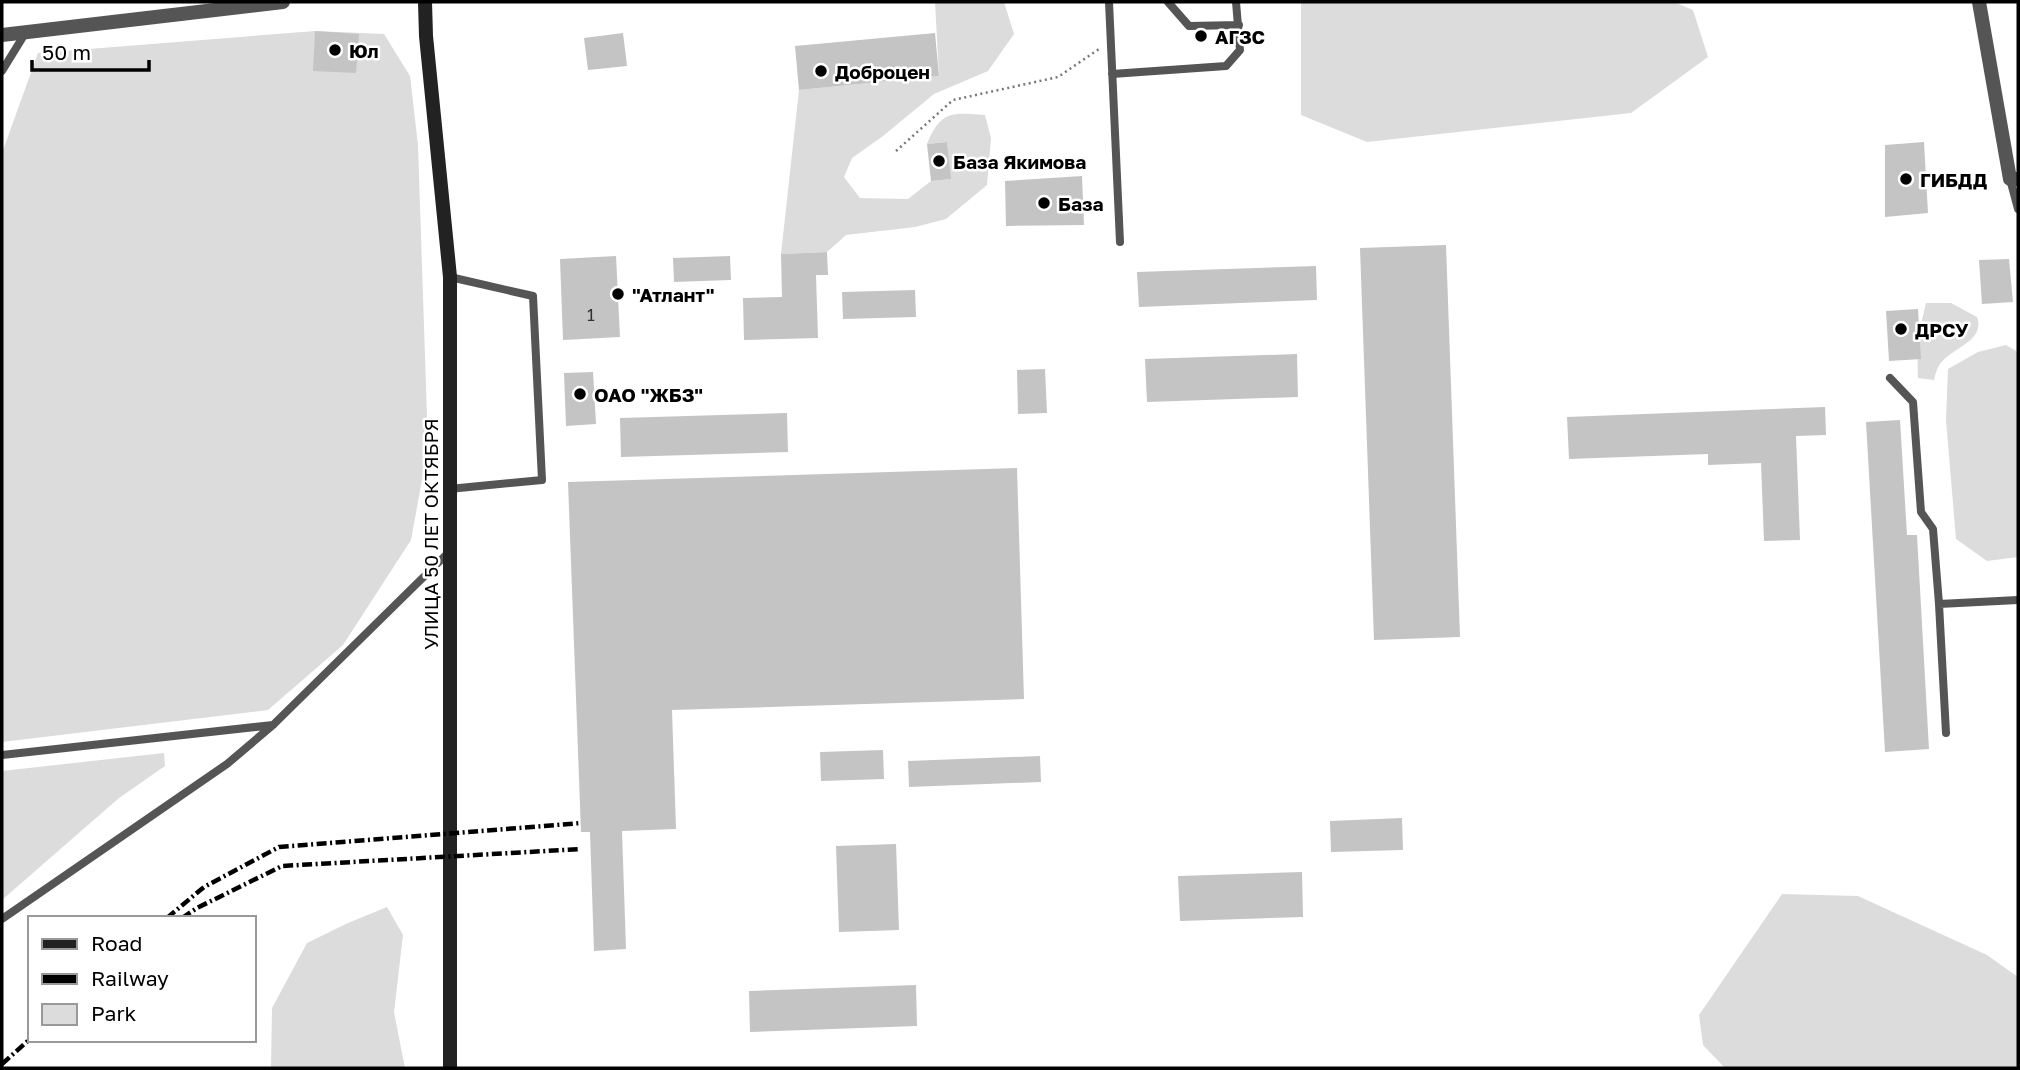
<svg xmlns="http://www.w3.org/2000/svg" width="2020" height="1070" font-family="'Golos Text',sans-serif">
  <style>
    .green { fill: #dcdcdc }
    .building { fill: #c4c4c4 }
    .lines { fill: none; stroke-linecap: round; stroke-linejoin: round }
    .path { stroke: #777; stroke-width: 2.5; stroke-dasharray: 2 3.5; stroke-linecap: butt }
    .service { stroke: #555; stroke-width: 8 }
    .minor { stroke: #555; stroke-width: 14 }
    .tertiary { stroke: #555; stroke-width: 14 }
    .secondary { stroke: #222; stroke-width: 14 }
    .rail { stroke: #000; stroke-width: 4.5; stroke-dasharray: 10 3.5 2 3.5; stroke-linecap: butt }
    .poi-dot { fill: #000; stroke: #fff; stroke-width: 2.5 }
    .labels { text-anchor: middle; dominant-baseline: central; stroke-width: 5; stroke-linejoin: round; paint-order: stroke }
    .number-label { font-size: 16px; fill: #313131 }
    .poi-label { font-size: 19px; font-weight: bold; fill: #000; stroke: #fff; text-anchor: start }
    .street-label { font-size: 19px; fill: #000; stroke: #fff }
  </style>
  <rect width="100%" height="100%" fill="#fff"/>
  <path class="green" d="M935,2h69l10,32 -26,37 -54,23 -51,42 -31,22 -8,19 16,21 48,1 23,-18 19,-2 -3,-37 -20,2c13,-33 25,-32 58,-29l6,23 -4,47 -41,34 -31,8 -69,8 -19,17 -46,2 18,-164 140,-14z
    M1301,2h373l19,8 15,47 -77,56 -264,29 -66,-27z
    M315,31l69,3 26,42 8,69 10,302 -17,93 -68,105 -75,65 -266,32v-589l36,-100z
    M1926,303h25l26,14c9,24 -26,31 -37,47 -3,4 -5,11 -6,16l-16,-2 -1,-37z
    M2006,345l12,7v205l-31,4 -31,-22 -10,-119 2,-51 30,-17z
    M164,753l1,13 -46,32 -117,102v-129z
    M1782,894l76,2 129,59 31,22v91h-293l-22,-23 -4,-30z
    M387,907l16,28 -9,77 11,56h-134l1,-60 35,-65 41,-20z"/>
  <path class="building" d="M315,31l44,3 -3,39 -43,-2z
    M623,33l4,33 -39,4 -4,-32z
    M935,33l4,43 -140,14 -4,-44z
    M947,142l4,37 -20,2 -4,-37z
    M1924,142l4,71 -43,4v-72z
    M1082,176l2,49 -78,1 -1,-45z
    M1446,245l14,392 -86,3 -14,-392z
    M827,252l1,23h-12l2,63 -74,2 -1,-42 39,-1 -1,-43z
    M616,256l4,81 -57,3 -3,-81z
    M730,256l1,24 -57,2 -1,-24z
    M2009,259l4,43 -31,2 -3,-44z
    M1316,266l1,34 -178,7 -2,-35z
    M915,290l1,27 -73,2 -1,-27z
    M1918,309l3,50 -32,2 -3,-50z
    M1297,354l1,43 -151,5 -2,-43z
    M1045,369l2,44 -29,1 -1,-44z
    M593,372l3,52 -30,2 -2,-53z
    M1825,407l1,28 -30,1 4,104 -36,1 -3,-78 -53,2v-11l-139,5 -2,-42z
    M787,413l1,39 -167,5 -1,-39z
    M1900,420l7,115h10l12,214 -44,3 -19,-330z
    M1017,468l7,231 -352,11 4,119 -54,2 4,118 -32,2 -4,-119h-9l-13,-350z
    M883,750l1,29 -63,2 -1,-29z
    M1040,756l1,26 -132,5 -1,-26z
    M1402,818l1,32 -72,2 -1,-31z
    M896,844l3,86 -60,2 -3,-86z
    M1302,872l1,45 -123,4 -2,-45z
    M916,985l1,41 -167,6 -1,-41z"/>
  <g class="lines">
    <path class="path" d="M896,151l57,-51 105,-23 41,-28"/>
    <path class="service" d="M1109,2l11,240
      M1168,2l21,24 50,-1
      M2,71l24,-39
      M1112,74l114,-8 14,-16 -4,-48
      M2010,179l8,30
      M1890,378l23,24 8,110 12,17 6,75
      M449,489l93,-9 -9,-184 -83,-19
      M1946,733l-7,-129 79,-4
      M2,755l271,-30
      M2,919l225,-155 46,-39 176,-173"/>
    <path class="minor" d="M1979,2l31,177h8"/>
    <path class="tertiary" d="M2,35l281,-33"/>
    <path class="secondary" d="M425,2l1,34 24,241v791"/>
    <path class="rail" d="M167,918l37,-31 75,-40 302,-24
      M182,918l15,-10 85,-42 299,-17
      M2,1064l28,-25"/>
  </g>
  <g class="poi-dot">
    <circle cx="1201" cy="36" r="7"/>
    <circle cx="335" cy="50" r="7"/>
    <circle cx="821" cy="71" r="7"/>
    <circle cx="939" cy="161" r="7"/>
    <circle cx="1906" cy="179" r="7"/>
    <circle cx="1044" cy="203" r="7"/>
    <circle cx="618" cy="294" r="7"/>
    <circle cx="1901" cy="329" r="7"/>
    <circle cx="580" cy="394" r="7"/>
  </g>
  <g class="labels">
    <g class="number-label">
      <text x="591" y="315">1</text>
    </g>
    <g class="poi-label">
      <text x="1215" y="36">АГЗС</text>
      <text x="349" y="50">Юл</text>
      <text x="835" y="71">Доброцен</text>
      <text x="953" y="161">База Якимова</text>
      <text x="1920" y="179">ГИБДД</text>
      <text x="1058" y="203">База</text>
      <text x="632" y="294">"Атлант"</text>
      <text x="1915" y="329">ДРСУ</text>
      <text x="594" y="394">ОАО "ЖБЗ"</text>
    </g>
    <g class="street-label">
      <text transform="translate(430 534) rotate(-90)">УЛИЦА 50 ЛЕТ ОКТЯБРЯ</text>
    </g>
  </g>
  <rect width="2020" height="1070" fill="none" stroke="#000000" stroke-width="7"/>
  <rect x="28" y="916" width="228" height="126" fill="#ffffff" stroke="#999999" stroke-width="2"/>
  <rect x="42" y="939" width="35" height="10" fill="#222222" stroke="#999999" stroke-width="2"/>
  <text x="91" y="951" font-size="21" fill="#000000">Road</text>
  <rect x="42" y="974" width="35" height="10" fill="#000000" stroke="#999999" stroke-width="2"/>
  <text x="91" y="986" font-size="21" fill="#000000">Railway</text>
  <rect x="42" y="1004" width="35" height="21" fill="#dcdcdc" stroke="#999999" stroke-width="2"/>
  <text x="91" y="1021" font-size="21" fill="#000000">Park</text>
  <path d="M32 60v10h117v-10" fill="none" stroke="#000000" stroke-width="3.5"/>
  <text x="42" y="60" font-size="21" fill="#000000" stroke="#ffffff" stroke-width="5" paint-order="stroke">50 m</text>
</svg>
